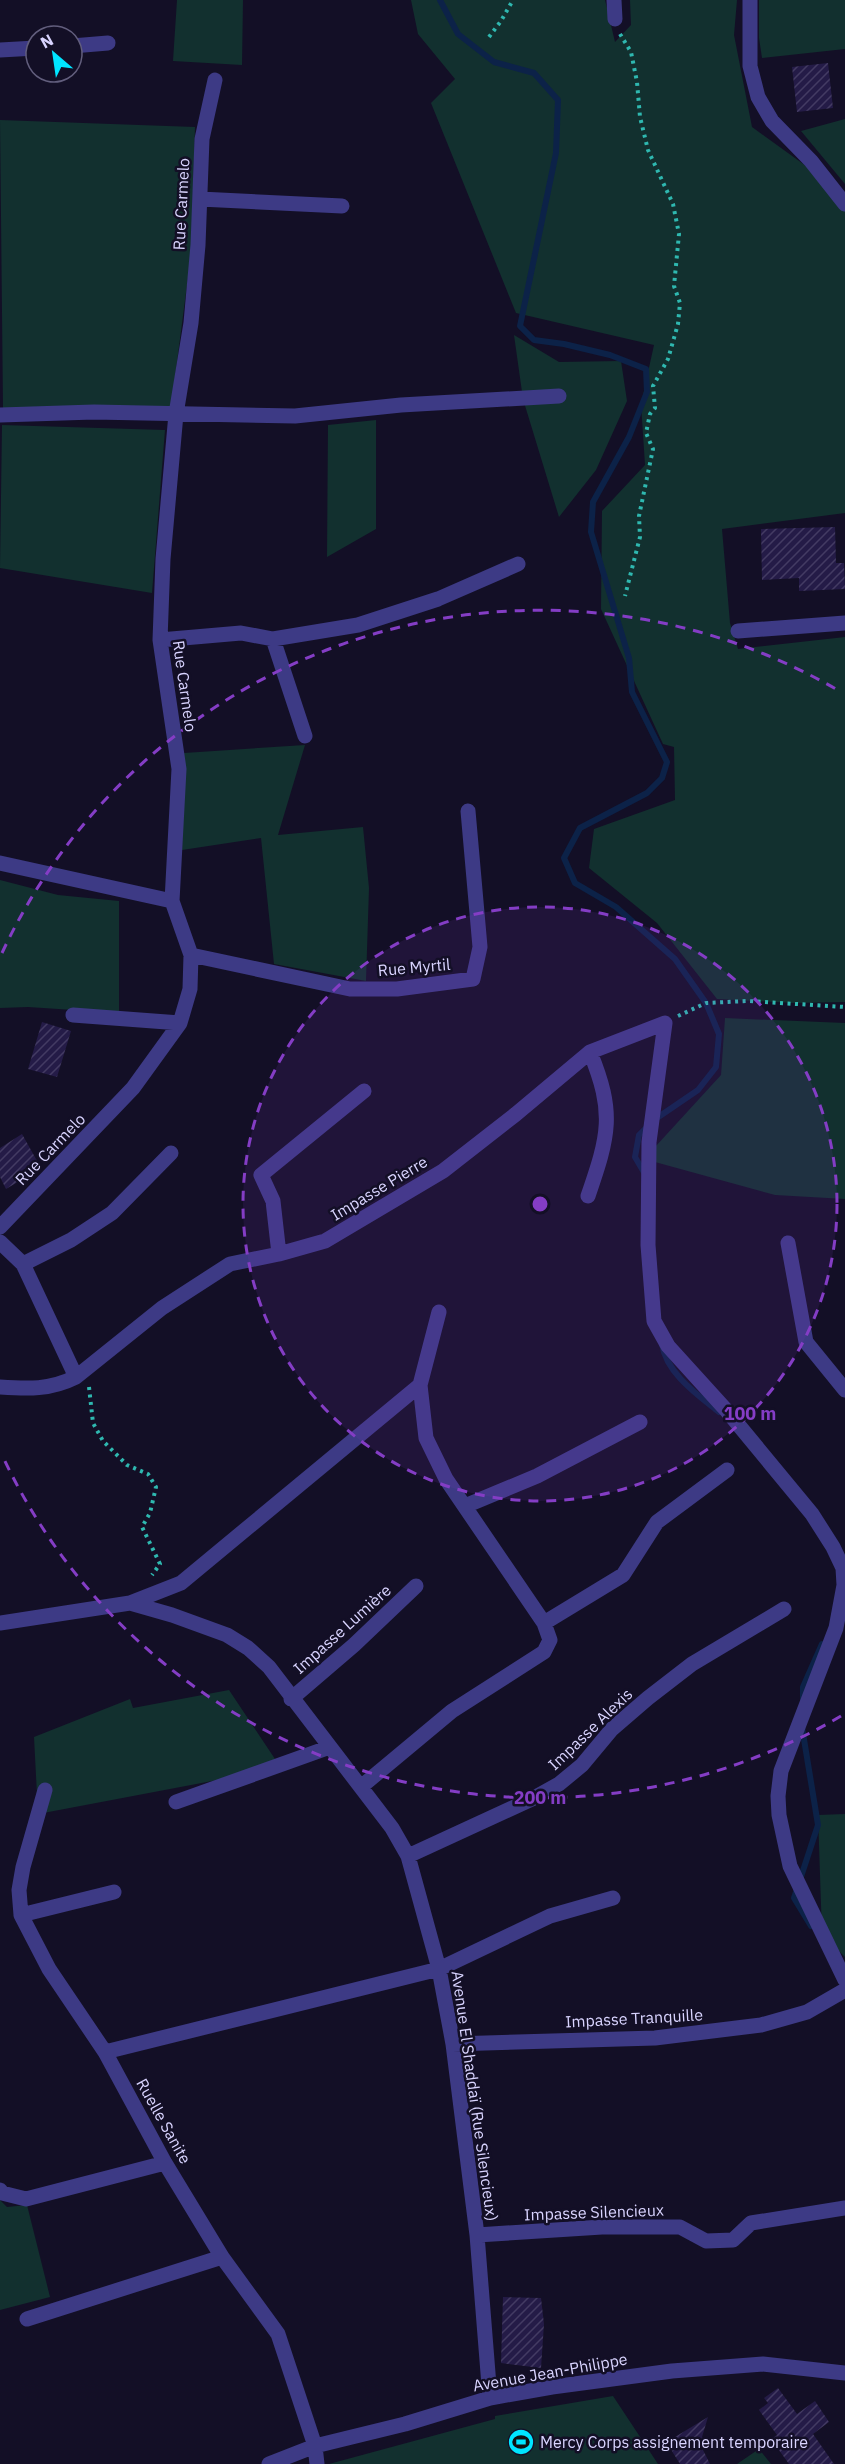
<svg xmlns="http://www.w3.org/2000/svg" width="845" height="2464" font-family="'IBM Plex Sans',sans-serif">
  <style>
    .green { fill: #12302f }
    .lines { fill: none; stroke-linecap: round; stroke-linejoin: round }
    .stream { stroke: #0c2248; stroke-width: 6 }
    .building { fill: url(#building-hatch) }
    .path { stroke: #2fb8b0; stroke-width: 4; stroke-dasharray: 3 4.5; stroke-linecap: butt }
    .minor { stroke: #3d3a85; stroke-width: 15 }
    .ring { fill: none; stroke: #843dc5; stroke-width: 3; stroke-dasharray: 10 8 }
    .labels { text-anchor: middle; dominant-baseline: central; stroke-width: 5; stroke-linejoin: round; paint-order: stroke }
    .street-label { font-size: 16px; fill: #d9d4ff; stroke: #130f26 }
    .poi-label { font-size: 16px; fill: #d9d4ff; stroke: #130f26; text-anchor: start }
    .centre { fill: #843dc5; stroke: #130f26; stroke-width: 3 }
    .ring-label { font-size: 18px; text-anchor: middle; font-weight: bold; fill: #843dc5; stroke: #130f26; stroke-width: 5; stroke-linejoin: round; paint-order: stroke }
  </style>
  <defs>
    <pattern id="building-hatch" width="6" height="6" patternUnits="userSpaceOnUse" patternTransform="scale(1.5)"><rect width="6" height="6" fill="#241b47"/><path d="M-1 1l2-2M0 6l6-6M5 7l2-2" fill="none" stroke="#433b63"/></pattern>
  </defs>
  <rect width="100%" height="100%" fill="#130f26"/>
  <path class="green" d="M177,0h66l-1,65 -69,-4z
    M411,0h194l10,42 16,-17 -1,-25h107l-3,35 18,92 72,52 21,31v303l-123,16 8,94 8,26 107,-12v365l-51,1 -77,-4 -60,-76 -68,-55 5,-39 81,-29 -1,-53 -11,-3 -62,-135 1,-98 43,-46 -4,-61 13,-59 -138,-32 -85,-210 24,-24 -37,-45z
    M759,0h86v49l-83,9 -3,-20z
    M845,119v65l-44,-53z
    M0,120l195,7 -4,127 -20,154 -168,1z
    M514,335l45,27 62,-1 6,40 -31,69 -37,47 -36,-118z
    M376,420v109l-49,28 1,-132z
    M2,425l163,5 -13,163 -152,-25z
    M305,745l-27,90 85,-8 6,61 -3,93 -92,-17 -13,-126 -79,12 2,-97z
    M0,880l58,15 61,6v112l-91,-6 -28,1z
    M725,1018l120,5v176l-70,-4 -131,-36 77,-84z
    M229,1690l46,69 -26,15 -211,40 -4,-77 96,-38 3,9z
    M845,1814v143l-23,-23 -4,-119z
    M0,2200l7,7 20,-2 23,92 -50,13z
    M613,2396l45,68h-329l166,-45v-3z
    M759,2449l12,15h-34z"/>
  <g class="lines">
    <path class="stream" d="M440,0l18,34 36,28 40,11 24,27 -2,53 -36,173 14,14 30,4 46,11 36,14 1,23 -18,45 -36,65 -2,30 38,126 3,34 35,70 -5,16 -15,15 -67,35 -16,30 11,25 41,24 59,52 31,44 13,31 -3,33 -18,23 -44,30 -15,15 -4,22 10,17
      M662,1344c4,29 36,51 57,68
      M803,1699v-12l19,-43
      M802,1727l16,98 -24,73 17,28"/>
  </g>
  <path class="building" d="M828,63l5,45 -36,4 -5,-45z
    M835,527l1,36h8l1,26 -46,2v-13l-37,2 -1,-51z
    M42,1022l29,9 -14,46 -29,-8z
    M22,1134l19,34 -35,21 -6,-12v-29z
    M503,2297l38,1 3,26 -3,44 -40,-5z
    M778,2388l19,26 18,-13 14,21 -16,12 21,30h-45l-18,-25 6,-4 -18,-25 9,-7 -4,-5z
    M708,2417l-6,20 5,8 -5,3 8,16h-30l-10,-16v-8z"/>
  <g class="lines">
    <path class="path" d="M620,34l11,18 6,30 3,35 8,33 25,54 6,30 -5,52 6,17 -2,21 -10,35 -15,27 2,22 -5,6 -4,19 7,16 -14,67 1,21 -15,59
      M489,37l12,-16 12,-21
      M678,1016l28,-13 42,-2 97,6
      M89,1387l4,36 10,18 24,24 21,9 8,13 -6,26 -8,14 18,37 -8,11"/>
    <path class="minor" d="M614,0l1,19
      M750,0v66l8,31 14,24 39,40 34,43
      M72,46l36,-3
      M0,50l36,-2
      M200,199l142,7
      M0,415l94,-3 201,4 106,-11 158,-9
      M738,631l107,-8
      M273,639l85,-14 80,-26 80,-35
      M160,640l81,-7 32,6 32,97
      M0,863l172,38
      M191,955l159,34h47l76,-10 7,-32 -12,-136
      M73,1015l107,8
      M588,1196c21,-61 27,-83 2,-144
      M0,1227l133,-139 47,-65 10,-34 1,-34 -19,-54 7,-132 -19,-129 3,-81 13,-145 15,-91 7,-78 4,-106 13,-59
      M0,1242l23,22 53,113 86,-69 68,-44 49,-10 46,-13 118,-70 73,-57 74,-62 75,-29 -16,119 -1,103 6,76 14,25 59,65 85,103 21,33 10,21 1,17 -8,43 -55,143 -3,25 1,19 11,51 55,114
      M788,1243l18,99 39,48
      M279,1254l-6,-53 -12,-26 103,-84
      M23,1264l48,-24 41,-27 59,-60
      M420,1385l6,53 20,41 98,144 79,-48 34,-53 70,-52
      M0,1387c28,2 50,3 76,-10
      M465,1506l72,-30 103,-54
      M130,1603l51,-20 239,-198 19,-73
      M0,1623l130,-20 42,12 55,20 21,13 21,19 123,161 16,28 31,113 14,75 24,191 13,163
      M291,1699l63,-54 62,-59
      M362,1786l90,-75 92,-59 6,-12 -6,-17
      M45,1790l-22,77 -4,23 2,25 28,54 56,83 60,111 57,94 56,77 37,112 2,18
      M176,1802l154,-55
      M408,1856l124,-57 27,-15 23,-19 30,-36 36,-31 44,-34 92,-55
      M21,1915l93,-23
      M453,2044l202,-6 106,-13 46,-13 38,-22
      M105,2052l334,-83 111,-53 63,-18
      M0,2190l2,3 24,6 139,-36
      M477,2235l125,-8h78l26,14 27,-1 18,-17 94,-15
      M27,2319l195,-62
      M269,2464l46,-18 90,-22 85,-26 62,-11 120,-16 91,-7 82,9"/>
  </g>
  <circle cx="540" cy="1204" r="297" fill="#843dc5" fill-opacity=".12"/>
  <g class="ring">
    <circle cx="540" cy="1204" r="297"/>
    <path d="M841 1716A594 594 0 0 1 2 1455M2 953A594 594 0 0 1 841 692"/>
  </g>
  <defs>
    <g id="stadium-disc" transform="scale(1.35)"><circle r="9.5" fill="#00e5ff" stroke="#130f26"/><path d="M0-5a6.5 5 0 1 0 0 10a6.5 5 0 1 0 0-10ZM-3.5-1.8h7v3.6h-7Z" fill="#111"/></g>
  </defs>
  <g fill-rule="evenodd">
    <use href="#stadium-disc" x="521" y="2442"/>
  </g>
  <g class="labels">
    <g class="street-label">
      <text transform="translate(181 204) rotate(-87)">Rue Carmelo</text>
      <text transform="translate(185 686) rotate(82)">Rue Carmelo</text>
      <text transform="translate(414 967) rotate(-5)">Rue Myrtil</text>
      <text transform="translate(50 1149) rotate(-46)">Rue Carmelo</text>
      <text transform="translate(379 1188) rotate(-31)">Impasse Pierre</text>
      <text transform="translate(342 1629) rotate(-42)">Impasse Lumière</text>
      <text transform="translate(590 1729) rotate(-44)">Impasse Alexis</text>
      <text transform="translate(634 2018) rotate(-3)">Impasse Tranquille</text>
      <text transform="translate(475 2096) rotate(82)">Avenue El Shaddaï (Rue Silencieux)</text>
      <text transform="translate(164 2121) rotate(61)">Ruelle Sanite</text>
      <text transform="translate(594 2212) rotate(-2)">Impasse Silencieux</text>
      <text transform="translate(550 2372) rotate(-10)">Avenue Jean-Philippe</text>
    </g>
    <g class="poi-label">
      <text x="540" y="2442">Mercy Corps assignement temporaire</text>
    </g>
  </g>
  <circle cx="540" cy="1204" r="9" class="centre"/>
  <g class="ring-label">
    <text x="750" y="1420">100 m</text>
    <text x="540" y="1804">200 m</text>
  </g>
  <g transform="translate(54 54) rotate(331)"><circle r="28" fill="#130f26" stroke="#625e7d" stroke-width="1.5"/>
  <path d="M0-4.5L10 22L0 15L-10 22Z" fill="#00e5ff"/>
  <text y="-9" font-size="16" font-weight="bold" text-anchor="middle" fill="#d9d4ff">N</text>
  </g>
</svg>
